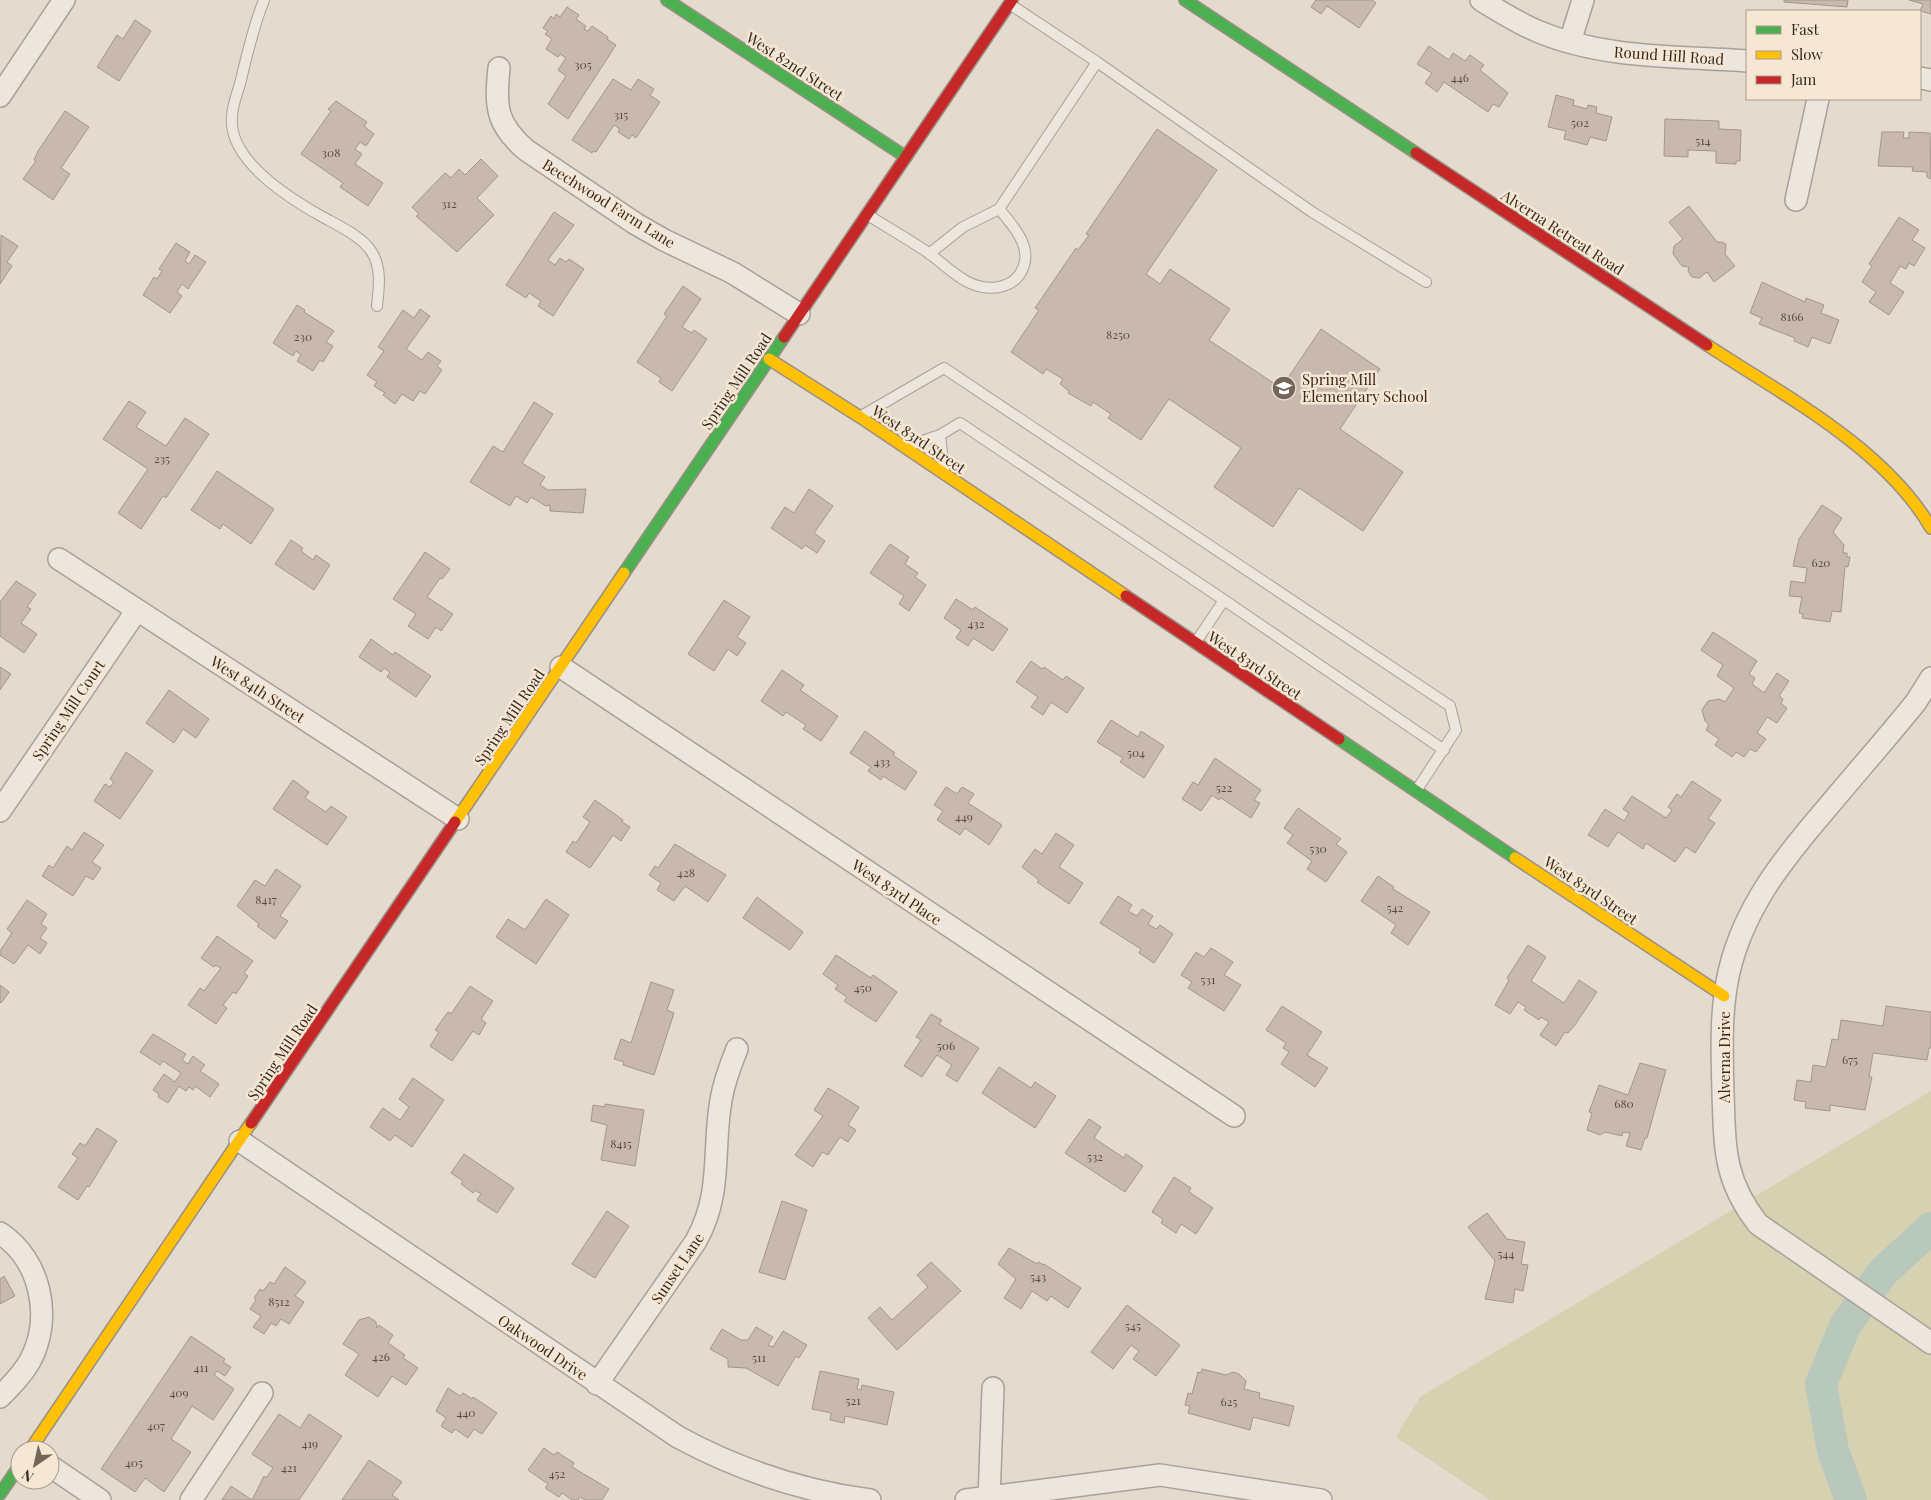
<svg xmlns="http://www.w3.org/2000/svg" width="1931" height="1500" font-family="'Playfair Display',serif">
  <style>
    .green { fill: #d6d1b0 }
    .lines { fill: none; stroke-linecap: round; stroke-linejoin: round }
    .river { stroke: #b9c8bc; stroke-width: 32 }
    .building { fill: #c8b8ae; stroke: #a4968c }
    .lane-casing { stroke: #a9a097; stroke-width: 12 }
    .street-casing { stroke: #a9a097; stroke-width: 24 }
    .fast-casing { stroke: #998f86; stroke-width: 14 }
    .slow-casing { stroke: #998f86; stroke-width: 14 }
    .jam-casing { stroke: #998f86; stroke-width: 14 }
    .lane { stroke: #ece6df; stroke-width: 10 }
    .street { stroke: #ece6df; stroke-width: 21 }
    .fast { stroke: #4caf50; stroke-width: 11 }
    .slow { stroke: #ffc107; stroke-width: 11 }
    .jam { stroke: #c62828; stroke-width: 11 }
    .labels { text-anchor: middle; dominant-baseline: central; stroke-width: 5; stroke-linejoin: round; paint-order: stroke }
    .number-label { font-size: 12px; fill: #5c4b42 }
    .street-label { font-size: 15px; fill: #38271e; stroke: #f5e7d3 }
    .poi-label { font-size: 15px; fill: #38271e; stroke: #f5e7d3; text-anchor: start }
  </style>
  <rect width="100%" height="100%" fill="#e4dacd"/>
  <path class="green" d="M1931,1091v409h-441l-94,-63 24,-40z"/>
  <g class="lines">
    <path class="river" d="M1851,1500l-18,-49 -12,-67 24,-58 38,-54 48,-44"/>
  </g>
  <path class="building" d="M1316,0h56l4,3 -17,25 -32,-22 -6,8 -10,-7z
    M1784,0h64l-1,7 -63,-5z
    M1909,0h22v14l-11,-3 3,-7z
    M567,7l12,8 -3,4 10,7 -2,3 4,2 4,-5 16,11 -1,2 9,6 -48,74 -20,-15 18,-28 -8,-6 8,-12 -6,-4 -2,3 -12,-8 6,-10 -7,-5 3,-3 -5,-3 8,-12 3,3 2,-5 4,3z
    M135,20l16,11 -32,50 -22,-14 20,-32 6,4z
    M1429,46l20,14 4,-7 12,8 5,-6 14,10 -4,5 28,23 -9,14 -6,-3 -5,8 -44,-30 -7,10 -12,-9 7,-10 -15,-9z
    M613,79l18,11 7,-11 16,10 -4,6 10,7 -24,36 -4,-3 -3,4 -11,-7 2,-3 -6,-4 -18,27 -3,-1 -1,2 -20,-13z
    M1556,95l18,5 -1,5 14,4 1,-4 9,2 -1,6 16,4 -6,24 -16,-4 -3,8 -23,-6 2,-8 -18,-4z
    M336,101l31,21 -3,4 10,8 -8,12 -6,-4 -5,7 7,5 -7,10 28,19 -15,23 -28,-19 3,-4 -42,-29 30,-43 -3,-2z
    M65,111l24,16 -28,41 9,6 -17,26 -30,-21 13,-18 -2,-1 4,-9z
    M1665,119l54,2v8l22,1 -1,31h-4v3l-20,-1v-12l-28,-1v7l-24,-1z
    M1157,129l60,41 -71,104 14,10 10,-15 60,40 -21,31 72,48 40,-59 59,40 -40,60 63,43 -40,59 -64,-43 -26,39 -59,-40 27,-39 -72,-49 -28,41 -33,-22 3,-4 -18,-12 -2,4 -23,-13 1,-2 -9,-7 3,-5 -17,-10 -3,5 -32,-22 28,-42 -4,-2 41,-60 2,2 11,-15 -3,-1z
    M1882,132h22l-1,6h6v-6l21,1 1,46 -4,-2v-5l-15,-1 1,-4 -35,-1z
    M481,159l17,17 -21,22 17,17 -37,37 -41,-36 3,-2 -7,-7 33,-34 6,5 8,-9 6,6z
    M1689,206l28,36h5l4,2 -1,10 10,12 -21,16 -7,-10 -8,6 -7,-1 -4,-6 1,-4 -7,-1 -9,-12 1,-8 9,-7 -14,-17z
    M554,212l20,13 -26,35 7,5 5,-7 6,4 3,-3 15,10 -31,47 -15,-10 3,-5 -12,-8 -3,5 -20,-13z
    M1899,217l20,13 -7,10 13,8 -11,18 -5,-3 -3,6 -6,-3 -10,17 14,9 -15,23 -20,-13 7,-10 -14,-10 10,-16 -3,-2z
    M1,235l17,11 -11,16 5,4 -12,18z
    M176,243l14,9 -5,9 4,3 6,-9 11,7 -18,27 -6,-5 -5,8 5,4 -12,17 -27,-18 11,-18 3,2 5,-8 -3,-2z
    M1762,282l43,20 1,-4 18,7 -3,8 18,7 -9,24 -18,-7 -4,10 -14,-6 1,-3 -36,-14 3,-6 -12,-5z
    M683,286l18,13 -19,28 10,6 2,-3 13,9 -35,52 -13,-9 2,-4 -24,-16 30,-46 -3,-2z
    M297,305l8,5 -1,2 30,19 -8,11 7,4 -10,16 -3,-2 -7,11 -16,-10 4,-6 -5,-4 -3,5 -20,-13z
    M420,309l10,7 -24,33 16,11 6,-8 13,9 -4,5 5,4 -17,24 -5,-3 -7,10 -11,-7 -7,10 -12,-9 2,-2 -11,-7 3,-4 -10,-7 17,-24 -6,-4 25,-37 11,8z
    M129,401l17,11 -10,15 30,19 19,-28 24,16 -43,64 -3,-2 -22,33 -23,-16 30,-44 -45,-30z
    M534,402l19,12 -31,49 23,14 -5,8 8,5 38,-1 -3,24 -33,-2v-6l-4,1 -15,-9 -4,6 -11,-7 -6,10 -40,-24 23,-36 10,6z
    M217,471l57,38 -23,35 -28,-20 -3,5 -29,-19z
    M809,489l24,17 -19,27 11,8 -8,12 -12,-8 -3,4 -31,-21 14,-21 9,6z
    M1822,505l20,13 -9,14 11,13 -1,8h4v4h3l-2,10 -3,-1 -4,46 -9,-1 -2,11 -28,-4 1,-4 -4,-1 3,-16 -13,-1 2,-15 14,2 2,-15 -14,-2 6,-27z
    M291,540l12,8 -2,3 12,9 3,-5 14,10 -16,25 -39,-26z
    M890,544l19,13 -4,7 13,9 -3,4 11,8 -17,26 -10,-7 5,-8 -34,-23z
    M425,552l25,17 -8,10 -2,-1 -13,19 26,17 -12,17 -5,-4 -8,12 -20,-13 8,-12 -23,-15z
    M16,581l20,13 -9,13 4,2 -10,14 16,11 -13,19 -24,-17v-34z
    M956,599l17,11 2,-3 33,22 -15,22 -20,-13 -5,8 -12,-8 5,-8 -17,-12z
    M724,600l26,17 -13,20 9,6 -9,13 -9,-7 -14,22 -26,-17z
    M1713,632l44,29 -8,13 6,4 -3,6 12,9 13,-20 12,8 -10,15 4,3 -2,5 6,4 -10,15 -10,-6 -10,16 9,6 -10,13 -6,-3 -6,8 -8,-5 -4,5 -17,-12 4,-6 -13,-9 3,-5 -4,-4 -3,-11 6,-9 11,-2 6,3 9,-14 -17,-12 6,-11 -22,-15z
    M371,639l22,16 2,-3 36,24 -15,21 -29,-20 3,-5 -6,-4 -3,4 -22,-15z
    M1031,661l11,8 2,-2 19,13 3,-4 18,12 -17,25 -16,-11 -8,13 -12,-8 7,-10 -22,-15z
    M0,667l11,7 -11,16z
    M782,670l22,15 -4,5 38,26 -17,25 -18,-12 3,-4 -20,-13 -3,4 -22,-15z
    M169,690l40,29 -13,19 -13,-9 -9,14 -28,-20z
    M1111,720l27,17 3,-6 23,15 -20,32 -24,-16 3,-4 -26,-16z
    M865,731l30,22 -2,2 24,17 -12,18 -22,-14 -2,4 -13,-9 3,-4 -21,-14z
    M126,752l27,19 -33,48 -26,-18 11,-17 5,3 4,-5 -4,-3z
    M1215,758l46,32 -7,10 6,3 -9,15 -30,-20 -2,2 -7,-5 -11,16 -19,-12 11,-17 5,3z
    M293,780l16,12 -4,6 21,14 5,-6 16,11 -20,28 -54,-36z
    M1692,781l29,19 -13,19 7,4 -20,30 -9,-6 -11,15 -29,-19 -3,6 -25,-17 -10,15 -20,-12 17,-26 19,12 5,-8 -6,-4 9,-13 34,22 6,-8 -4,-3 9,-13 4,3z
    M946,787l11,7 5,-7 12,7 -6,9 34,22 -13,20 -24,-17 -5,7 -23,-15 6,-9 -9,-6z
    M595,800l28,20 -1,2 8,5 -9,14 -8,-6 -23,33 -24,-16 7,-11 3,2 14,-21 -7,-5z
    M1298,808l43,31 -5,5 11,8 -21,30 -19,-13 5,-8 -25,-18 6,-8 -9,-7z
    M84,832l20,13 -12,17 9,6 -8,12 -7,-4 -13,20 -31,-20 7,-11 4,3 14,-22 5,4z
    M1056,833l18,12 -15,22 24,16 -14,21 -32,-22 2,-2 -17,-13 13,-18 7,5z
    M675,844l51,31 -18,27 -23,-16 -11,15 -17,-11 4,-7 -12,-8 6,-9 3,2z
    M276,869l25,17 -21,30 8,5 -13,18 -18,-13 2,-2 -22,-18 18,-26 10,6z
    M1378,876l16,11 -1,2 37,23 -22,33 -17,-12 5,-8 -35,-24z
    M1118,896l14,9 -4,6 9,5 5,-7 11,7 -5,8 8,5 4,-4 13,9 -19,29 -15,-10 2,-4 -41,-26z
    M757,897l46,35 -13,18 -47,-32z
    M546,899l23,16 -33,49 -40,-27 12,-18 17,11z
    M27,900l20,14 -6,10 6,4 -7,10 7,5 -7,11 -12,-9 -14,19 -14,-9v-4l12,-18 -5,-4z
    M217,936l36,25 -9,12 4,3 -12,18 -3,-2 -10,13 4,3 -11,16 -28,-19 12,-17 4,3 17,-23 -6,-3 -1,2 -13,-9z
    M1528,945l18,12 -15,24 33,22 15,-23 18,12 -22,33 -7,8 -3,-1 -9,14 -16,-11 9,-13 -8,-5 -2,3 -15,-10 2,-3 -8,-5 -8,12 -15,-9 14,-25 -2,-2z
    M1211,948l22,14 -9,13 17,10 -17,26 -36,-23 4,-6 -11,-7 15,-23 8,5z
    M836,955l35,23 2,-3 24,17 -21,30 -32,-21 3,-4 -12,-8 3,-4 -15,-11z
    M651,982l23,8 -7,20 7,3 -20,62 -31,-10 1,-3 -10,-3 7,-20 10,4z
    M0,985l9,7 -8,11 -1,-1z
    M470,986l23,15 -12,18 5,4 -7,12 -6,-4 -21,30 -22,-15 9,-14 -4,-2 13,-18 3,2z
    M1282,1006l40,26 -15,23 21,13 -13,19 -34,-23 8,-12 -6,-4 3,-5 -20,-13z
    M1886,1006l45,6v36h-2l-2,12 -54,-7 -4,24h3l-7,33 -35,-5v6l-25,-3 1,-6 -12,-2 3,-20 14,2 2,-17 13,2 6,-28 6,1 3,-20 42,6z
    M931,1014l11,6 -3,4 40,24 -22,34 -11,-7 6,-10 -15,-10 -15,22 -18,-11 17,-26 -5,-3z
    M153,1034l33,20 -4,6 6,4 5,-8 12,9 -5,6 19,13 -9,13 -15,-11 -2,4 -4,-3 -3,4 -7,-5 -11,17 -10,-6 1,-3 -6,-4 11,-16 11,8 6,-9 -18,-12 -3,4 -20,-13z
    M1640,1063l26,7 -19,68h-2l-4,12 -15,-4 4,-13 -7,-1 -1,4 -17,-4 -5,3 -13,-5 5,-17 -3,-1 10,-27 29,10z
    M999,1067l32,21 4,-6 21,14 -21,32 -53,-35z
    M413,1078l31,22 -32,47 -17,-12 -5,6 -20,-14 13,-19 17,12 9,-13 -10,-8z
    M828,1088l31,19 -11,18 8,5 -8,12 -8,-5 -12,18 -6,-3 -9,15 -18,-12 28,-39 -9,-6z
    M605,1104l39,6 -9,56 -34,-6 6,-35 -16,-4 2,-16 12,2z
    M1089,1119l12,8 -7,11 30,20 2,-4 17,12 -18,26 -60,-39z
    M97,1128l20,13 -28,46 -2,-1 -9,14 -20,-13 20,-29 -6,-4 8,-11 5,3z
    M464,1154l50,34 -17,25 -20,-13 4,-6 -6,-4 -2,3 -12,-9 2,-3 -12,-8z
    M1174,1177l17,11 -2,4 24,16 -17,26 -15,-10 -5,9 -15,-10 2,-4 -11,-7z
    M782,1201l25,9 -22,70 -26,-8z
    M607,1211l22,15 -34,52 -23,-14z
    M1487,1213l20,26 18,3 -4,22 7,1 -5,26 -8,-2 -2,14 -28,-4 10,-38 -27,-34z
    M1009,1248l28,16 1,-2 6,3v-1l37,24 -13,20 -17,-12 -4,5 -15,-10 -11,18 -17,-11 12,-19 -18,-15z
    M931,1262l30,29 -64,59 -29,-32 12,-11 12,13 36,-33 -11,-12z
    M285,1267l21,15 -11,14 9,6 -15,22 -8,-5 -5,7 -5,-3 -7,11 -11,-7 8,-11 -11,-7 6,-9 -2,-2 6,-9 3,2 7,-9 4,2z
    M4,1276l11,20 -15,8v-25z
    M1127,1305l53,40 -24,31 -23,-17 6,-8 -8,-6 -18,24 -22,-17z
    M369,1317l7,5 1,6 2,-3 14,10 -5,8 17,12 -2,3 15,10 -12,17 -14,-9 -14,21 -33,-22 14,-21 -16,-10 16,-24z
    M756,1327l17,10 -5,8 5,2 10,-16 24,14 -8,13 -3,-2 -18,30 -32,-18 -18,-1v-8l-18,-10 12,-20 19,11h7z
    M191,1336l34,23 -2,3 8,5 -6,9 -8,-5 -3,4 20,14 -21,31 -21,-14 -21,33 20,13 -27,40 -19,-14 -10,14 -34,-23z
    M1202,1369l24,6 7,-3 6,2 7,7 -2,8 16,4 -1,5 35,8 -5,20 -36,-9 -3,13 -62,-17 2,-7 -5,-1 3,-12 4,1 6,-22 3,1z
    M820,1371l39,8 -2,10 4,1 1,-5 32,7 -7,33 -42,-9 -1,7 -14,-3 1,-7 -19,-4z
    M448,1388l12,8 3,-3 9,6 1,-2 24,16 -15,21 -8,-5 -6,9 -13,-9 -3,4 -11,-7 5,-8 -10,-7z
    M279,1414l21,14 9,-14 33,22 -43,64h-77l9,-14 21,14 12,-24 2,2 7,-10 -21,-14z
    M544,1448l10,7 3,-3 17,11 -2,4 37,22 -7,11h-17l-5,-3 -2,3h-6l-10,-7 -3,4 -14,-9 3,-4 -20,-14z
    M369,1460l33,22 -10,13 7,5h-57z"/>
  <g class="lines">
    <g class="lane-casing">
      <path id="lane" d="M264,0c-11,27 -17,55 -24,84 -3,10 -8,22 -8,33 -4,43 57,81 89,99 16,9 39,19 50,35 11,16 8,37 6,55
        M1097,62l215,150 114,70
        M868,215c20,13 42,25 62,39 12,9 26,23 40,29 20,9 47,6 54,-18 7,-20 -13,-42 -25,-56l98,-147 -86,-57
        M929,254l34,-27 36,-18
        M863,415l81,-47 506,338 6,24 -40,61
        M940,435l4,34
        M908,446l32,-11 20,-12 264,177 -28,42
        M1224,600l220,150"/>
    </g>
    <g class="street-casing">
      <path id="street" d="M1481,0c18,11 37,23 56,31 66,28 140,25 210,30
        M1570,42l13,-42
        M499,68c-4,39 -3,56 27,82l110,74 28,16 69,33 66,41
        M1920,78l11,2
        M0,96l64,-96
        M1796,200l22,-101
        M59,559l399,260
        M561,667l673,449
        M1931,678l-15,24c-29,36 -60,71 -90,107 -42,49 -82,98 -97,163 -9,40 -7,80 -6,121 2,54 0,86 35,131l173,119
        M0,811l137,-201
        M240,1141l438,296c61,33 123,54 192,63
        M0,1233c41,27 53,85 30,128 -8,14 -19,25 -30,36
        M597,1384l99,-143c27,-49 16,-89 25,-141 3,-18 9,-34 16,-51
        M50,1466l50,34
        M191,1500l71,-107
        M966,1500l194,-25 161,25
        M989,1500l4,-112"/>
    </g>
    <g class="fast-casing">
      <path id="fast" d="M667,0l239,157
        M1185,0l231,153
        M624,573l160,-236
        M1339,739l176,119
        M0,1494l20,-29"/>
    </g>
    <g class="slow-casing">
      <path id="slow" d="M1707,345c76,50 178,103 224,183
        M769,359l91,58 266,179
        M455,822l169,-249
        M1515,858l209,138
        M30,1450l221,-327"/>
    </g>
    <g class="jam-casing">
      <path id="jam" d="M1416,153l291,192
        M784,337l228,-337
        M1126,596l213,143
        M251,1123l204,-301"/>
    </g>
    <use href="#lane" class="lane"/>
    <use href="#street" class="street"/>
    <use href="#fast" class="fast"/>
    <use href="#slow" class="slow"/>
    <use href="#jam" class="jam"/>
  </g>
  <defs>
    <g id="school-disc" transform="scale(1.25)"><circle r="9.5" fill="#74665b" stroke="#f5e7d3"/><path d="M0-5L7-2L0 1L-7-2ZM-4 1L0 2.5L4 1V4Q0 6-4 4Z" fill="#fff"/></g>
  </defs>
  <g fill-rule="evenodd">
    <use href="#school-disc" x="1284" y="388"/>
  </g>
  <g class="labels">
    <g class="number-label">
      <text x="583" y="64">305</text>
      <text x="1460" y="77">446</text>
      <text x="621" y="114">315</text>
      <text x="1580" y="122">502</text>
      <text x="1703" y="140">514</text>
      <text x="331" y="152">308</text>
      <text x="449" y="203">312</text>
      <text x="1792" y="316">8166</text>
      <text x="1118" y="334">8250</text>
      <text x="303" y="336">230</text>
      <text x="162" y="458">235</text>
      <text x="1821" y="562">620</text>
      <text x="976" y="623">432</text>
      <text x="1136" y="752">504</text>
      <text x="882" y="761">433</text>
      <text x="1224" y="787">522</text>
      <text x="964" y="816">449</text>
      <text x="1318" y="848">530</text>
      <text x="686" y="872">428</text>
      <text x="266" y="899">8417</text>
      <text x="1395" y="907">542</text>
      <text x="1208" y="979">531</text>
      <text x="863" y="987">450</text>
      <text x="946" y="1045">506</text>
      <text x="1850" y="1059">675</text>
      <text x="1624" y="1103">680</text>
      <text x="621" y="1143">8415</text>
      <text x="1095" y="1156">532</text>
      <text x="1506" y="1253">544</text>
      <text x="1038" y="1276">543</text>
      <text x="279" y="1301">8512</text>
      <text x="1133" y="1325">545</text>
      <text x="381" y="1356">426</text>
      <text x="759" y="1357">511</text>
      <text x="201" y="1367">411</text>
      <text x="179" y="1392">409</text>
      <text x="853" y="1400">521</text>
      <text x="1229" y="1401">625</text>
      <text x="466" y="1412">440</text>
      <text x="156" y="1425">407</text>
      <text x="310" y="1443">419</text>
      <text x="134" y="1462">405</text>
      <text x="289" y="1467">421</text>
      <text x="557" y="1473">452</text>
    </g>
    <g class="street-label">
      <text transform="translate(1669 55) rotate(4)">Round Hill Road</text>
      <text transform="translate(795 66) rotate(33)">West 82nd Street</text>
      <text transform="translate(609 203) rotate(32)">Beechwood Farm Lane</text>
      <text transform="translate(1563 232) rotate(33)">Alverna Retreat Road</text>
      <text transform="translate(736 381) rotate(-56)">Spring Mill Road</text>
      <text transform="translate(919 439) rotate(34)">West 83rd Street</text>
      <text transform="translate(1255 665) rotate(34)">West 83rd Street</text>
      <text transform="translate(258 689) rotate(33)">West 84th Street</text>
      <text transform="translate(68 710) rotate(-56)">Spring Mill Court</text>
      <text transform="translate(509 717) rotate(-56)">Spring Mill Road</text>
      <text transform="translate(1591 890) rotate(34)">West 83rd Street</text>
      <text transform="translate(897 892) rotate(34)">West 83rd Place</text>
      <text transform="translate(282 1052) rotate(-56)">Spring Mill Road</text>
      <text transform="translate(1724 1057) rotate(-90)">Alverna Drive</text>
      <text transform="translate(677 1268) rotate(-56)">Sunset Lane</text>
      <text transform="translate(543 1347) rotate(34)">Oakwood Drive</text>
    </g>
    <g class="poi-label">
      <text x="1302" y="379">Spring Mill<tspan x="1302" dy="17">Elementary School</tspan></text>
    </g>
  </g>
  <rect x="1746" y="10" width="175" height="90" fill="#f5e7d3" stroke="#a99a8b"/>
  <rect x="1756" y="26" width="25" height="8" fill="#4caf50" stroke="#a99a8b"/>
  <text x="1791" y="35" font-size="15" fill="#38271e">Fast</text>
  <rect x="1756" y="51" width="25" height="8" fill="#ffc107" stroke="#a99a8b"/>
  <text x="1791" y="60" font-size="15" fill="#38271e">Slow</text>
  <rect x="1756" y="76" width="25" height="8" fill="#c62828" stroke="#a99a8b"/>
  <text x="1791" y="85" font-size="15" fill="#38271e">Jam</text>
  <g transform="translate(35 1465) rotate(214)"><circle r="24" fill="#f5e7d3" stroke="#a99a8b"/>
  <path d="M0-4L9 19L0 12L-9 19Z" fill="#74665b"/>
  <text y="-8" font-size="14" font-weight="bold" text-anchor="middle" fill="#38271e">N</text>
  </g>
</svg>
